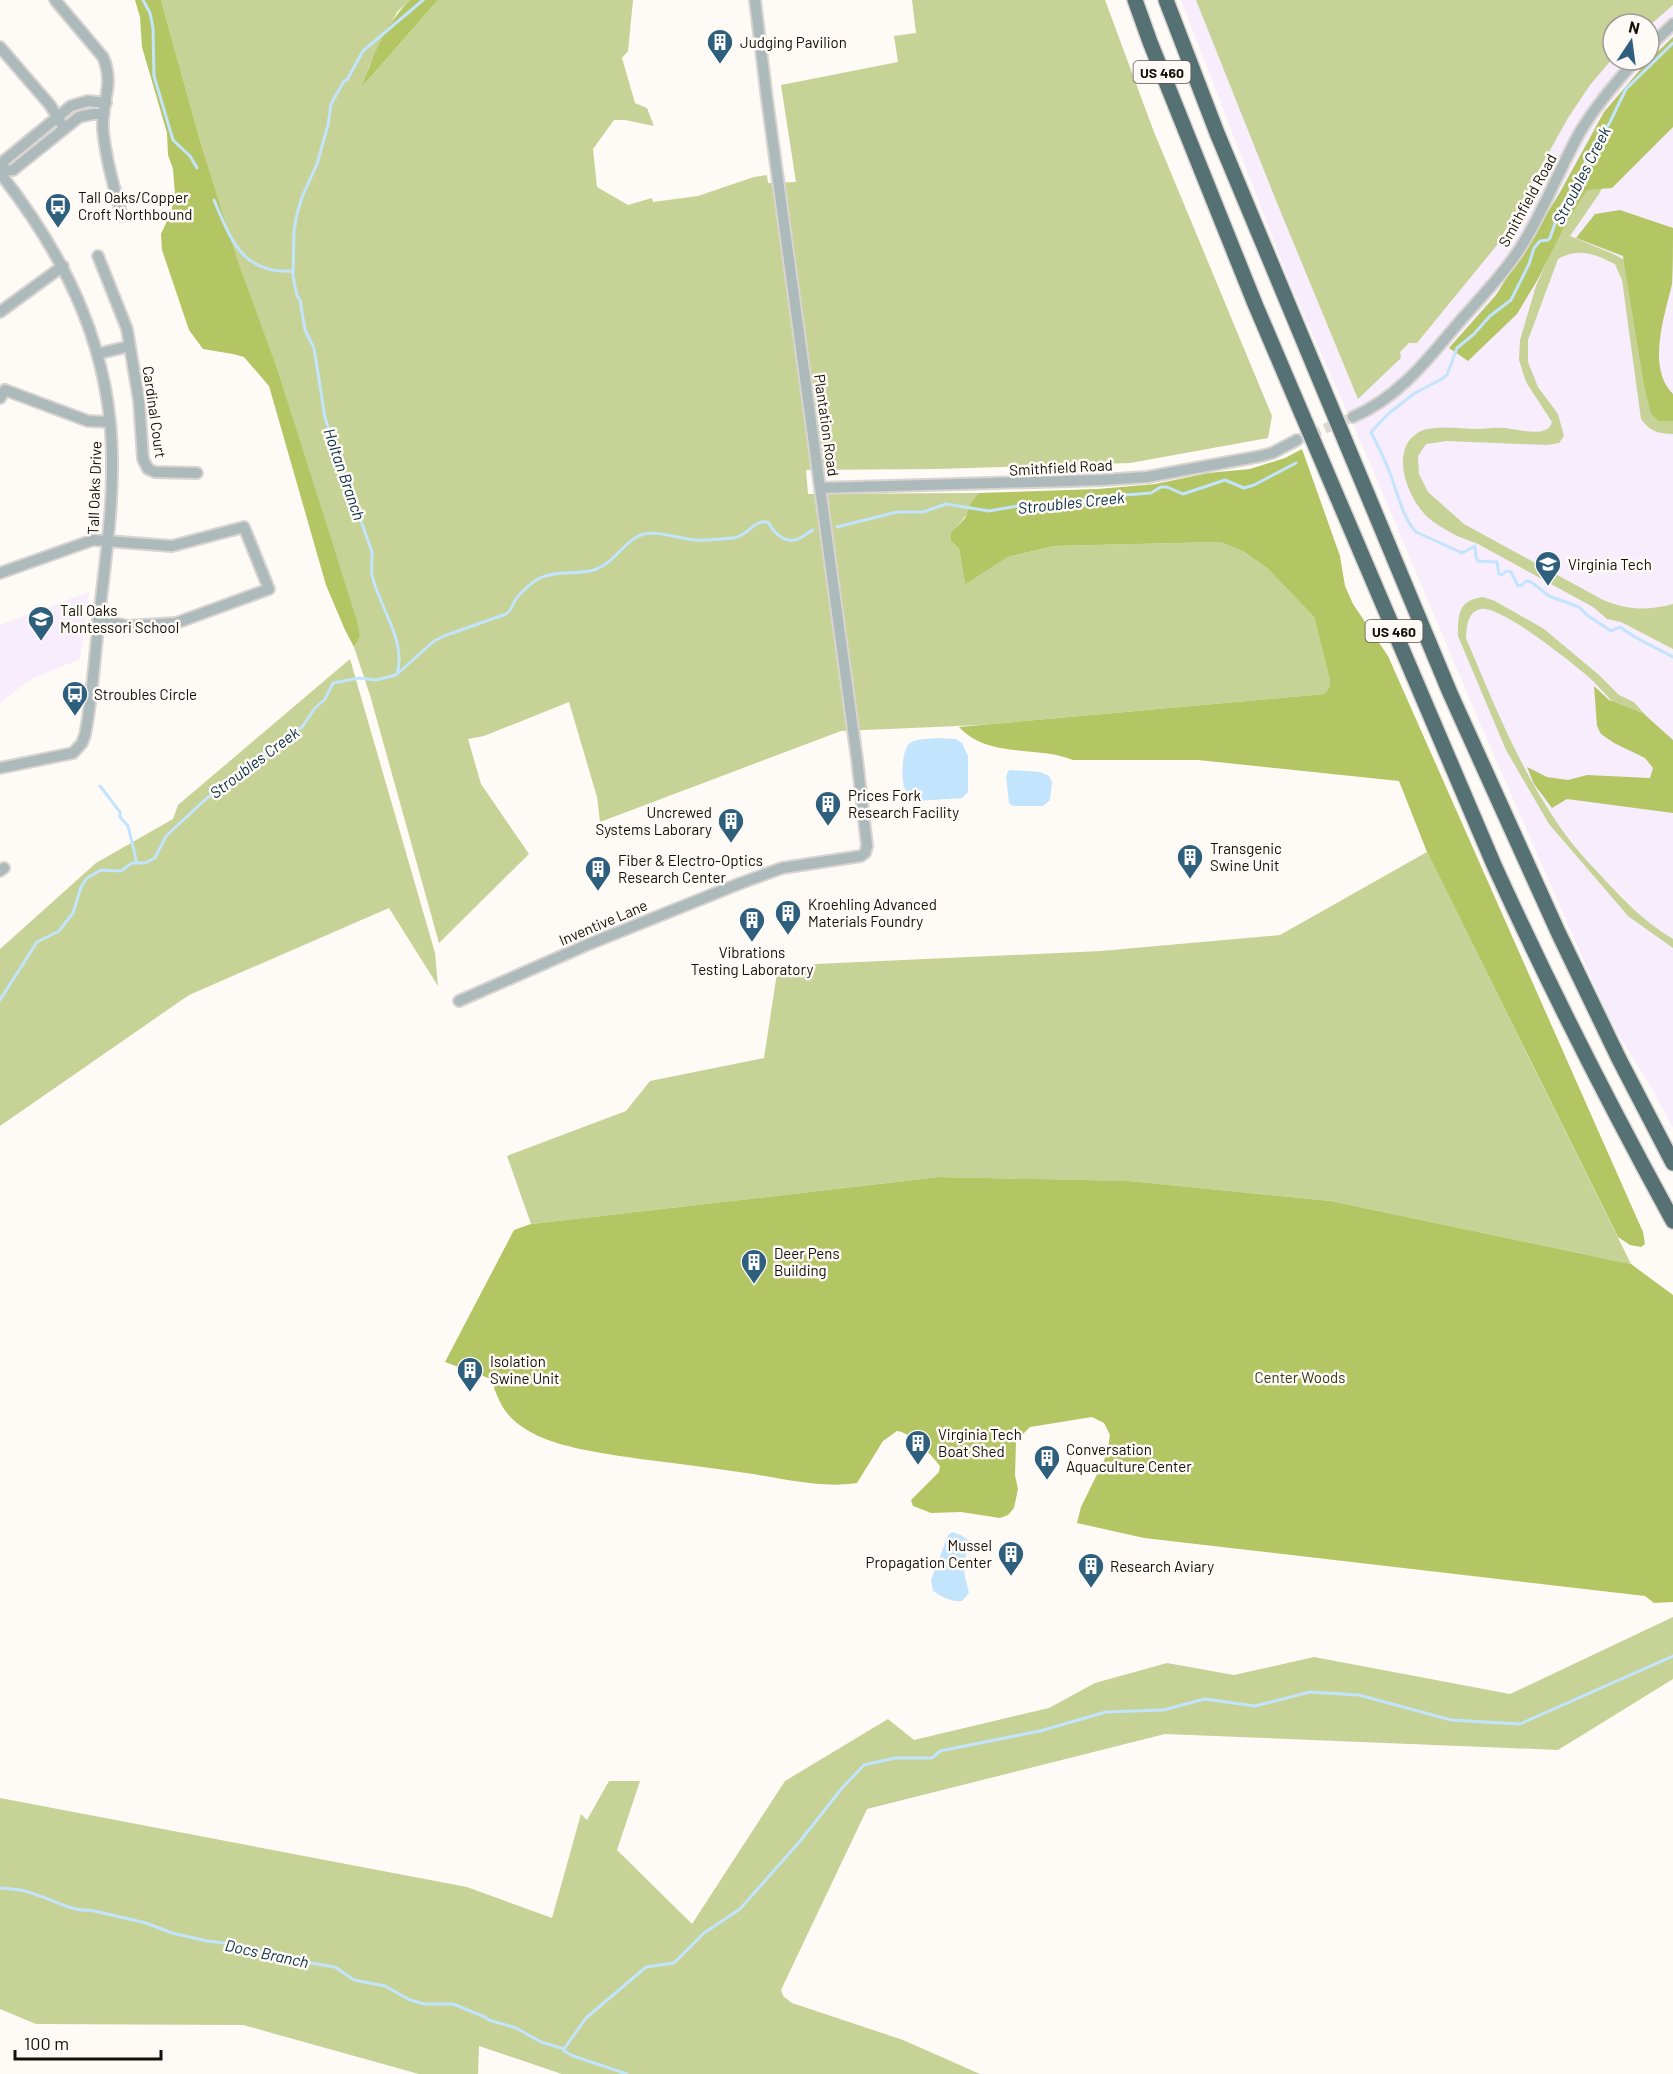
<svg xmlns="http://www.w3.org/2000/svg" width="1673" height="2074" font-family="Barlow,sans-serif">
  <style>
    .education { fill: #f7edfd; fill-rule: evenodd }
    .green { fill: #c6d296 }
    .forest { fill: #b4c564 }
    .water { fill: #c3e4fd }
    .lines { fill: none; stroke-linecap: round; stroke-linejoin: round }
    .stream { stroke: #c3e4fd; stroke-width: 3 }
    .minor-tunnel { stroke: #dbd7d2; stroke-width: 10; stroke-dasharray: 10 5; stroke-linecap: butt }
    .minor-casing { stroke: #d9d4d0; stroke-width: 14 }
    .highway-casing { stroke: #d9d4d0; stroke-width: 18 }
    .minor { stroke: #adbabc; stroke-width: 10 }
    .highway { stroke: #557174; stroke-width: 15 }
    .labels { text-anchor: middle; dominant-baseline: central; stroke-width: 5; stroke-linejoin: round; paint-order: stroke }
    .shield { fill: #fefaf6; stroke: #5c5650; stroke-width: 1.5 }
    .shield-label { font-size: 14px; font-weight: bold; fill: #160f09 }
    .poi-label { font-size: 15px; fill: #160f09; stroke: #fefaf6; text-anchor: start }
    .street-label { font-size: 15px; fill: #160f09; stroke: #fefaf6 }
    .park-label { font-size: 15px; fill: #343b12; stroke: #fefaf6 }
    .water-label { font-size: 16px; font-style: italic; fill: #052d45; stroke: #fefaf6 }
  </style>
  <rect width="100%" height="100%" fill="#fefaf6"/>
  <path class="education" d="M1181,0h492v1128l-21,-39 -43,-71 -137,-313 -100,-237 -79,-178zM1613,24h36v36h-36z
    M89,592l-9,67 -49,20 -31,24v-78z"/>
  <path class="green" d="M161,0h249l-13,12 -28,54 -6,20 75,-86h195l-5,51 -6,7 13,45 12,5 7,18 -29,-6h-11l-21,29 4,38 31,18 24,-7 1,4 45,-6 56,-19 13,-2 1,8 28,-1 -15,-97 117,-23 -4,-26 22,-3 -4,-33h193l49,132 118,284 -4,22 -138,25 -194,6 -130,1 2,24 171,-1c-7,9 -10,19 -16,26 -8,10 -9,9 -12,22l8,8 6,34 43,-26 46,-11 166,-4 23,9 25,18 46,48 16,64 -1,7 -5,6 -343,31 -140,6 -241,91 -3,-25 -28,-95 -85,34 -16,3 13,45 48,70 -90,89 -69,-248 -16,-48 6,-10 -84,-272 -38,-102 -39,-126z
    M1196,0h477v5l-24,21v-2h-36v34l-23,27 -22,33 -71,127 -80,98h-8l-9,9 1,6 -43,41 -83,-201z
    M1638,120l-39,74 -29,42 41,17 22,11 -3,15 43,135v20c-14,0 -24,-3 -32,-15l-19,-139 -7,-16c-21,-10 -35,-17 -57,-5l-30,81v22l10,25 20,27 6,22 -5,7 -12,2 -100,-4 -21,3 -8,12 1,18 9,18 36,32 139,76c25,10 44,11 70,4v45l-52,-27 -14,-3 -14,-12 -117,-64c-16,-5 -32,-13 -45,-23 -22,-17 -44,-70 -12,-88 17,-8 41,-3 60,-3 7,0 15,-2 23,-1 11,0 35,8 45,1 3,-1 4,-5 5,-7l-26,-40 -7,-22 1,-20 16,-54 26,-59 40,-62z
    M1483,597l12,4 49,28 55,46 20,20 15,7 39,45c-15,-10 -32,-19 -46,-31 -12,-11 -23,-24 -35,-36 -17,-15 -91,-75 -111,-71 -14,3 -14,17 -15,29 30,71 58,142 105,204 10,13 22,25 33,37 21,23 42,44 69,60v9l-45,-32 -79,-92 -43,-74 -48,-114c0,-21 0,-36 25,-39z
    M350,659l85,294 3,33 -49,-78 -200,87 -189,131v-177l96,-86 77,-44 5,-14z
    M1427,852l204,412 -300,-63 -203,-20 -189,-4 -408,47 -24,-68 119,-45 24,-30 114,-23 13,-85 39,-9 285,-13 179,-16z
    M1673,1617v62l-115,71 -393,-16 -298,75 -86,181 2,6 9,7 111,37 77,34h-418l-83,-28 -1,28h-59l-176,-49 -207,-1 -36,-15v-211l467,89 85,31 29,-104 6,6 22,-39h31l-23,69 75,74 93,-143 103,-62 26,21 135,-32 46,-25 72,-20 67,12 80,-18 196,37z"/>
  <path class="forest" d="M135,0h26l38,137 39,125 38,103 81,256 3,16 -6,10 -9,-17 -19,-45 -57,-199 -25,-29 -11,-3 -30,-5 -14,-19 -27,-80 -1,-16 10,-22 4,-17 -2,-26 -5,-14 -1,-22 -25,-86 -2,-30z
    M410,0h28l-76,87c10,-30 25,-65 48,-87z
    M1673,37v90l-61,61 -25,2 -20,31 -29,58 -21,35 -49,47 -19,-13 47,-53 63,-101 45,-82 41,-48z
    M1620,210l53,18c0,18 0,39 -1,56 -7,31 -26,83 1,110v27h-15l-7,-8 -7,-28 -21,-129 -47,-18 19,-24z
    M1302,449l38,107 5,30 8,18 35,52 255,576 2,12 -4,3 -11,-2 -12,-8 -191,-385 -28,-71 -201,-21h-125c-36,-15 -85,-1 -114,-33l365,-33 5,-6 1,-7 -16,-64 -46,-48 -25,-18 -23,-9 -166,4 -46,11 -43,27 -6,-35 -8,-8v-8l14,-15 6,-15 8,-10 119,-4 57,-5 53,-11 42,-4 35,-11z
    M1594,686l15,14 35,14 29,26v73l-106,-14 -15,9 -18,-24 -7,-17 20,10 21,3 19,-5 63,3 3,-10 -8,-10 -31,-15 -13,-9 -4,-8z
    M939,1177l190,4 202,20 300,63 42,31v307l-19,1 -9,-7 -501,-58 -67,-15 4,-16 26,-53 3,-19 -6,-12 -12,-6 -62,10 -8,8 -6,8 -1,32 3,14 -4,19 -6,7 -8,3 -39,-6 -30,1 -18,-7 -2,-6 28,-28 1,-6c-8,-11 -30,-34 -43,-35l-14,10 -26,42c-39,6 -79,-6 -118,-11 -33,-5 -66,-9 -99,-13 -32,-5 -73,-10 -102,-23 -30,-15 -37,-27 -47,-57l-46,-17 69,-132 17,-6z"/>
  <path class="water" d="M939,738l17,1 6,4 6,13v36l-6,6 -46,3c-5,-4 -11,-9 -12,-15 -3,-10 -2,-37 6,-43 7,-5 21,-4 29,-5z
    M1011,770l29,2 9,4 3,6 -2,18 -7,6h-30l-4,-3 -3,-26 2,-6z
    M952,1532l9,3 7,5c2,8 -3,15 -4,24 -1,9 3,19 5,29l-7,8c-11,1 -20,-4 -29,-10l-2,-11 17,-45z"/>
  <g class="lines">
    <path class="stream" d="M143,0l7,13 3,15 1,48 19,64 17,16 7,12
      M1673,43l-47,46 -17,35 -15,20 -9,19 -1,6 -24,40 -10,29 -2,2 -8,1 -6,7 -5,16 -18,36 -21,16 -17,19 -16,13 -10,27 -7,5 -25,13 -27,21 -17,18c6,13 13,25 18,39 8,19 13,46 27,61l46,21 13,-7 1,11 2,4 19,1 2,12 3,1 4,-4 5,1 7,14 4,-1 4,-4 5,1 18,14 30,11 8,8 24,16 9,-4c17,13 35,20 53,30
      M214,200c17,40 28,74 79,71
      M837,527l60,-15h26l23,-8 43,7 29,-5 33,-3h25l36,-7 39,-3 10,-6h6l16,7 42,-14 19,8 10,-3 42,-22
      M397,674c10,-33 -18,-67 -25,-99 -1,-7 0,-16 0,-23l-47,-134 -11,-70 -9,-18 -5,-30 -3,-4 -4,-20 1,-45 3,-17 5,-17 15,-33 11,-39 3,-21 13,-23 3,-1 16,-29 60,-51
      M100,786l20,26v5l8,9 9,37
      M0,1000l37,-58 22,-11 14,-18 8,-26 6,-9 14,-8 20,1 11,-8h13l10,-5 11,-22 41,-38 69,-55 26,-16 13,-19 10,-9 8,-16 26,-5 17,2 20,-5 38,-34 10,-5 62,-22c6,-4 6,-9 10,-15 5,-7 16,-17 24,-21 17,-8 37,-3 54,-8 23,-7 32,-36 57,-37 14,0 30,6 45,7 12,1 25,-1 37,-2 14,-1 21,-19 35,-16 6,11 18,24 32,16 4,-2 8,-6 13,-8
      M0,1888c8,1 17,1 25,3 17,4 49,22 65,19l56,13 26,10 35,8 35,4 27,11 66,11 19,13 31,6 25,14 14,4h29l32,13 4,3 27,8 25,14 23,7v2l9,5 54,18
      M564,2049l22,-31 60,-51 28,-4 30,-30 36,-24 61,-69 41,-52 22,-23 31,-7h37l8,-7 100,-20 66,-19 57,-2 42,-11 50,7 55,-14 49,3 92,25 69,4 153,-68"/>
    <path class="minor-tunnel" d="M1297,440l56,-23"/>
    <g class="minor-casing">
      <path id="minor" d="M55,0l48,57c12,28 -2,45 0,73 3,30 11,57 19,86
        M0,47l50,58 11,18
        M1649,47l24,-23
        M0,168l5,-8 66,-54 17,-5 18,2
        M0,171l13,-1 66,-53 14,-3h11
        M0,173c69,88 114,182 112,296 0,47 -7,94 -12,140 -5,42 -7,85 -15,126l-3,8 -9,10 -73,15
        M98,256l29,73 12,72 4,58 5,10 7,3 42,1
        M0,312l63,-46
        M97,354l33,-8
        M0,398l5,-8 83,31 22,1
        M1353,417c41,-18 68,-49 96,-83 24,-29 56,-60 75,-92 21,-35 36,-74 56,-110 16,-27 35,-49 56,-72
        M821,488l280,-8 46,-3 114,-21 11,-3 25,-13
        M0,573l93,-33 79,6 72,-19 25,62 -93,34 -48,3 -30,-6
        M0,871l4,-3
        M459,1001l130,-57 152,-61 41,-15 79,-12 4,-3 2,-7 -10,-87 -90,-660 -12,-99"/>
    </g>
    <g class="highway-casing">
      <path id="highway" d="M1135,0l15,42 105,262 239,561c55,121 115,239 179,356
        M1166,0l51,133 233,560 108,239 61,127 54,104"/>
    </g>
    <use href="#minor" class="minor"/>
    <use href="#highway" class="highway"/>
  </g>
  <defs>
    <g id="building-pin" transform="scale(1.35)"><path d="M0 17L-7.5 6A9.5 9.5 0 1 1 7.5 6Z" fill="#2e5f7d" stroke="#fefaf6"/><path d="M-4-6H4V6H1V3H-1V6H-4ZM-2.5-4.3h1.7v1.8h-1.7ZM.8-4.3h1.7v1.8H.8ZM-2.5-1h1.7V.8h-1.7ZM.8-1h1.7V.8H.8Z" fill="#fff"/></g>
    <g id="bus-pin" transform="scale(1.35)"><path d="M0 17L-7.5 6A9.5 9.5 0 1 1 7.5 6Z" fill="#2e5f7d" stroke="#fefaf6"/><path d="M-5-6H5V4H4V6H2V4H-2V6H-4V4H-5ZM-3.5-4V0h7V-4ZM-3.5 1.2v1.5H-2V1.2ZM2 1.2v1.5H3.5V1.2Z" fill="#fff"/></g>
    <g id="university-pin" transform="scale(1.35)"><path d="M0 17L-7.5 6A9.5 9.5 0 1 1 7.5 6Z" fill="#2e5f7d" stroke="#fefaf6"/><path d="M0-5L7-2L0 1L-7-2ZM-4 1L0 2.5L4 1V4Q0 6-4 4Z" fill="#fff"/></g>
    <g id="school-pin" transform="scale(1.35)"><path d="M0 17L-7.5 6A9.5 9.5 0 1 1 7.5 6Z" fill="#2e5f7d" stroke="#fefaf6"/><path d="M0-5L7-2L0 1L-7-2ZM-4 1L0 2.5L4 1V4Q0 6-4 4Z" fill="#fff"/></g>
  </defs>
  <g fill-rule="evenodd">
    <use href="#building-pin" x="720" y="42"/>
    <use href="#bus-pin" x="58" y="206"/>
    <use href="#university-pin" x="1548" y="564"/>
    <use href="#school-pin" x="41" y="619"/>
    <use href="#bus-pin" x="75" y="694"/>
    <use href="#building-pin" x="828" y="804"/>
    <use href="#building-pin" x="731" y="821"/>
    <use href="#building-pin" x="1190" y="857"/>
    <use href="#building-pin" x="598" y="869"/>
    <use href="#building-pin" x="788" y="913"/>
    <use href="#building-pin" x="752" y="920"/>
    <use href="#building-pin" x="754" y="1262"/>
    <use href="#building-pin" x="470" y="1370"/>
    <use href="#building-pin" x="918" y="1443"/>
    <use href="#building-pin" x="1047" y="1458"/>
    <use href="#building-pin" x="1011" y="1554"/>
    <use href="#building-pin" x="1091" y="1566"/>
  </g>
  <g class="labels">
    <g class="shield">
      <rect x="1133.5" y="61" width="57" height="22" rx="4.5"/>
      <rect x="1365.5" y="620" width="57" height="22" rx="4.5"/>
    </g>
    <g class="shield-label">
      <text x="1162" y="72">US 460</text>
      <text x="1394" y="631">US 460</text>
    </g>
    <g class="poi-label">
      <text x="740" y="42">Judging Pavilion</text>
      <text x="78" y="197">Tall Oaks/Copper<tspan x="78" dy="17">Croft Northbound</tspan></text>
      <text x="1568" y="564">Virginia Tech</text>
      <text x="60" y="610">Tall Oaks<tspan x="60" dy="17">Montessori School</tspan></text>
      <text x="94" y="694">Stroubles Circle</text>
      <text x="848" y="795">Prices Fork<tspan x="848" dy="17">Research Facility</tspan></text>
      <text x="712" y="812" text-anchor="end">Uncrewed<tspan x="712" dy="17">Systems Laborary</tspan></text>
      <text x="1210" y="848">Transgenic<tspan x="1210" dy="17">Swine Unit</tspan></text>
      <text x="618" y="860">Fiber &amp; Electro-Optics<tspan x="618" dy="17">Research Center</tspan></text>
      <text x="808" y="904">Kroehling Advanced<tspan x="808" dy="17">Materials Foundry</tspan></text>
      <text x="752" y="952" text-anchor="middle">Vibrations<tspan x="752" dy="17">Testing Laboratory</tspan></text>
      <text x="774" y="1253">Deer Pens<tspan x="774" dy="17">Building</tspan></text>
      <text x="490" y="1361">Isolation<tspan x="490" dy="17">Swine Unit</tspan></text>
      <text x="938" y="1434">Virginia Tech<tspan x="938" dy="17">Boat Shed</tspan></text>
      <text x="1066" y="1449">Conversation<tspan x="1066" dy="17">Aquaculture Center</tspan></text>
      <text x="992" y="1545" text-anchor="end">Mussel<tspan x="992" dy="17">Propagation Center</tspan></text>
      <text x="1110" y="1566">Research Aviary</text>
    </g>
    <g class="street-label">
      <text transform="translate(1527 200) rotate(-61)">Smithfield Road</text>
      <text transform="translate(155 412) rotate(82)">Cardinal Court</text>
      <text transform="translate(827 425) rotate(82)">Plantation Road</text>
      <text transform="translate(1061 467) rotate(-3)">Smithfield Road</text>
      <text transform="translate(94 488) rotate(-88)">Tall Oaks Drive</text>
      <text transform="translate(603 922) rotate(-23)">Inventive Lane</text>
    </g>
    <g class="park-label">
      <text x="1300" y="1377">Center Woods</text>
    </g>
    <g class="water-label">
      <text transform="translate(1581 175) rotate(-63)">Stroubles Creek</text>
      <text transform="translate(345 474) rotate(71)">Holtan Branch</text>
      <text transform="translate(1071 502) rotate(-6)">Stroubles Creek</text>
      <text transform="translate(254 762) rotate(-37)">Stroubles Creek</text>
      <text transform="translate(267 1953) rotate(12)">Docs Branch</text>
    </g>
  </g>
  <g transform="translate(1631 42) rotate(13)"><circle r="28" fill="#fefaf6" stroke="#a19c97" stroke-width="1.5"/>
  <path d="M0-4.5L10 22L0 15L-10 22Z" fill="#2e5f7d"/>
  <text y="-9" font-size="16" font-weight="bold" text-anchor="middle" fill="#160f09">N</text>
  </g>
  <path d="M15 2050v9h146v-9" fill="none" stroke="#160f09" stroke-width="3"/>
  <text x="24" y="2050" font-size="18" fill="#160f09" stroke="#fefaf6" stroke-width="4.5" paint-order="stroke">100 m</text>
</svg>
